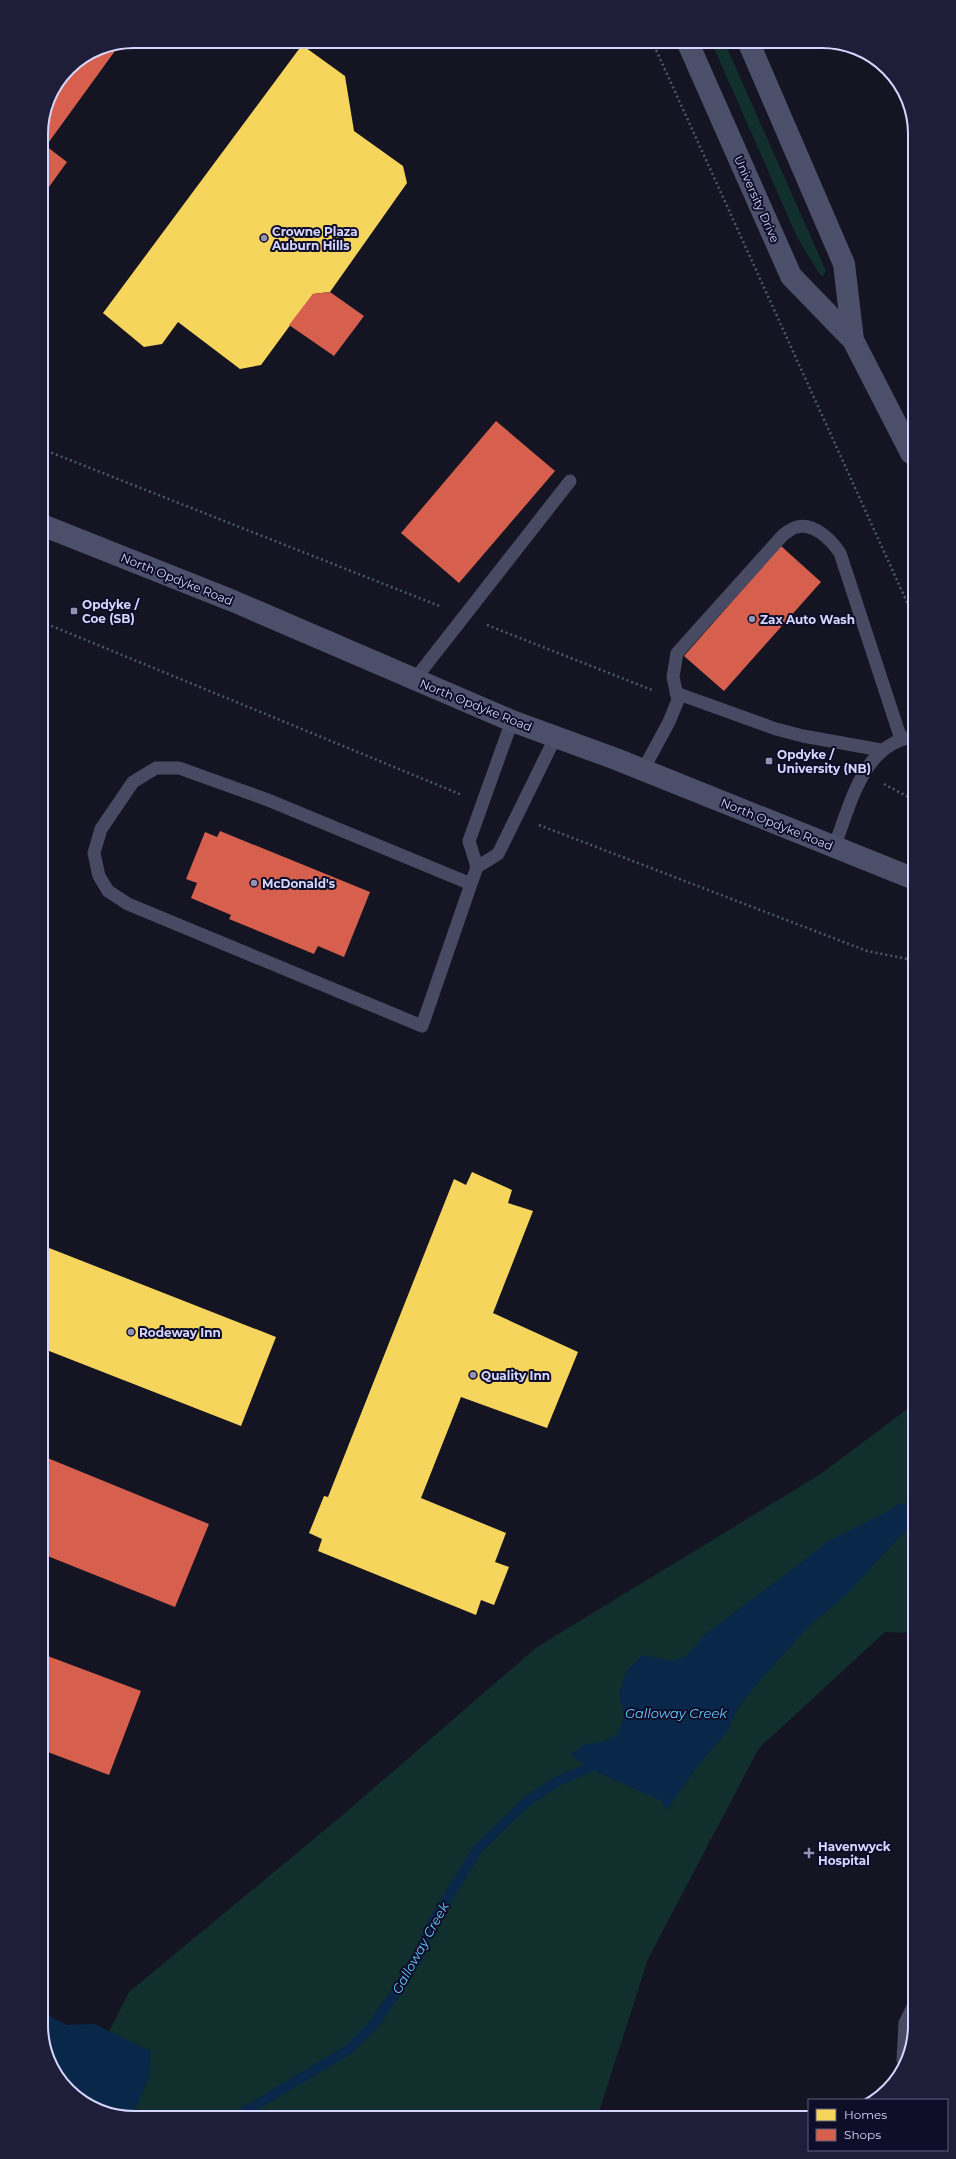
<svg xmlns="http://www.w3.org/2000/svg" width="956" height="2159" font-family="Montserrat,sans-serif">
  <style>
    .green { fill: #112f2c }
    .water { fill: #092849 }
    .homes { fill: #f6d55c }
    .shops { fill: #d6604d }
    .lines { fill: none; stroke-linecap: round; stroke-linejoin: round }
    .stream { stroke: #092849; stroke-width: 10 }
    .path { stroke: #475b68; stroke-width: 2.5; stroke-dasharray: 2 3; stroke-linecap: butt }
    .lane { stroke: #484a63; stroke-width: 13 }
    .secondary { stroke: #4c4f69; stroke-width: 22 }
    .poi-dot { fill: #9292b2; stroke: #0f0e28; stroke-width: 1.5 }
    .labels { text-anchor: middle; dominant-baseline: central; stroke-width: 4; stroke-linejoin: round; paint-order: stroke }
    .street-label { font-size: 12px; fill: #d5d6ff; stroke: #0f0e28 }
    .poi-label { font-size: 12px; font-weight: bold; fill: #d5d6ff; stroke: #0f0e28; text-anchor: start }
    .water-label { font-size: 13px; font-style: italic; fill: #63ccff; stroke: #0f0e28 }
    .rim { fill: none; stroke: #d5d6ff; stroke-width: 2 }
  </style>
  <rect width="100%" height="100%" fill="#151422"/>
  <path class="green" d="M711,41h13l102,230 -3,5 -3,-1 -23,-38z
    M913,1405l1,228 -29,-1 -126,116 -111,211 -50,156 -470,3 -51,-19 -1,-2 53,-105 216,-179 192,-166 282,-172z"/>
  <path class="water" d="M914,1502v26l-9,3 -58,63 -38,32 -48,53 -23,29 -11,24 -31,36 -29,42 -5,-9 -61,-27 -31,-19 13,-10 22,-4 11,-5 8,-20 -5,-23 8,-23 15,-15 30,6 16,-6 16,-20 107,-80 14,-12 64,-32 7,-6z
    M46,2014l21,11 27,-1 57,27 -2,27 -18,40 -54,-19 -31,-44z"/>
  <path class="homes" d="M302,45l43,31 9,55 49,35 4,17 -77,109 -17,2 -52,71 -21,4 -62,-47 -16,22 -18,3 -41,-34z
    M472,1172l40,18 -4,13 25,8 -40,102 85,39 -31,76 -86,-31 -40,101 85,35 -11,29 14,5 -15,38 -13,-5 -5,15 -158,-64 4,-12 -13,-6 15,-37 4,1 126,-318 12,6z
    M44,1246l232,91 -35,89 -197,-77z"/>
  <path class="shops" d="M120,44l-74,102 21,16 -26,36v-70l9,-35 18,-25 31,-20z
    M330,292l34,24 -30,40 -45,-31 24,-31z
    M496,421l59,50 -96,112 -58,-50z
    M781,546l40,36 -97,109 -40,-35z
    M220,831l150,61 -26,65 -26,-11 -4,8 -85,-35 2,-4 -40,-17 6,-15 -11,-4 19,-47 12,5z
    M45,1457l164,67 -34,83 -130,-52z
    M45,1655l96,36 -32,84 -64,-24z"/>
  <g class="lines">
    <path class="stream" d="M236,2117l112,-67 27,-27 26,-39 19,-31 12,-30 45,-73 49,-48 32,-21 33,-14"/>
    <path class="path" d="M652,41l259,570
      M42,449l400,158
      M42,622l420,173
      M487,625l165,65
      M884,784l28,15
      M539,825l328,126 45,9"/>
    <path class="lane" d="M415,679l155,-198
      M676,693l100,36 27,7 78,14
      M643,770l26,-48 9,-22 -5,-23 4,-24 106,-118c4,-3 9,-7 14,-8 17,-5 35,14 43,26l61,186
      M834,847c16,-40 28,-102 78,-110
      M477,867l21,-13 58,-118
      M471,884l-203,-84 -89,-32h-23l-23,14 -32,47 -7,24 5,23 9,15 20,13 294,122 49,-142 6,-17 -8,-26 43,-120
      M903,2060l2,-37 10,-20"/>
    <path class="secondary" d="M687,41l104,235 62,64 58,113
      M748,41l96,223 9,76
      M42,525l191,76 279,120 104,38 296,119"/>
  </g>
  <g class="poi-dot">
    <circle cx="264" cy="238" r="4"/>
    <rect x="70" y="607" width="8" height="8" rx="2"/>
    <circle cx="752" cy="619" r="4"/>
    <rect x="765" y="757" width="8" height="8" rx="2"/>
    <circle cx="254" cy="883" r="4"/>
    <circle cx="131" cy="1332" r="4"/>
    <circle cx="473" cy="1375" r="4"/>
    <path d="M807 1847h4v4h4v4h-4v4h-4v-4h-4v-4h4z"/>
  </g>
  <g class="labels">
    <g class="street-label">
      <text transform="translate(757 199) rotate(66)">University Drive</text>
      <text transform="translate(177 579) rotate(22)">North Opdyke Road</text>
      <text transform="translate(476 705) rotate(22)">North Opdyke Road</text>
      <text transform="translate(777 824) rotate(22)">North Opdyke Road</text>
    </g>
    <g class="poi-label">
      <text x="272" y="231">Crowne Plaza<tspan x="272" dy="14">Auburn Hills</tspan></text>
      <text x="82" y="604">Opdyke /<tspan x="82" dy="14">Coe (SB)</tspan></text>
      <text x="760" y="619">Zax Auto Wash</text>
      <text x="777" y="754">Opdyke /<tspan x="777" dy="14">University (NB)</tspan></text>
      <text x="262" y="883">McDonald's</text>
      <text x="139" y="1332">Rodeway Inn</text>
      <text x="481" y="1375">Quality Inn</text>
      <text x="818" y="1846">Havenwyck<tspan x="818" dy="14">Hospital</tspan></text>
    </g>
    <g class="water-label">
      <text x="676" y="1713">Galloway Creek</text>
      <text transform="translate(420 1948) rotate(-61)">Galloway Creek</text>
    </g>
  </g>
  <path d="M0 0H956V2159H0ZM134 48H822A86 86 0 0 1 908 134V2025A86 86 0 0 1 822 2111H134A86 86 0 0 1 48 2025V134A86 86 0 0 1 134 48Z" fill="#1f1e39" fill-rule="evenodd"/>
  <path class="rim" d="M134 48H822A86 86 0 0 1 908 134V2025A86 86 0 0 1 822 2111H134A86 86 0 0 1 48 2025V134A86 86 0 0 1 134 48Z"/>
  <rect x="808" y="2099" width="140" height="52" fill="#0f0e28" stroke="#5e5e7e"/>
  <rect x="816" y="2109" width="20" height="12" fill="#f6d55c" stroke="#5e5e7e"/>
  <text x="844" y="2119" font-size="12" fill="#d5d6ff">Homes</text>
  <rect x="816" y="2129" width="20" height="12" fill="#d6604d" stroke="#5e5e7e"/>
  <text x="844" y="2139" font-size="12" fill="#d5d6ff">Shops</text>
</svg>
